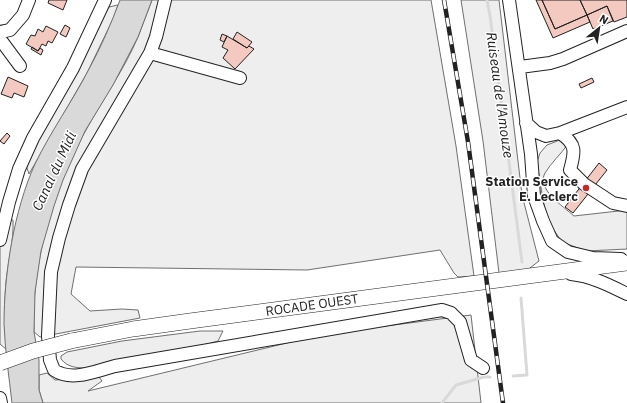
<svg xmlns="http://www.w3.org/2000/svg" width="627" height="403" font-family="'IBM Plex Sans',sans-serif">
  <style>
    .green { fill: #eee; stroke: #6f6f6f }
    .water { fill: #d9d9d9; stroke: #6f6f6f }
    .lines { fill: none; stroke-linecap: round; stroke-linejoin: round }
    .stream { stroke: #d9d9d9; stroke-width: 3 }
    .building { fill: #f3c9c0; stroke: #222 }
    .minor-casing { stroke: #222; stroke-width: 14 }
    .major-casing { stroke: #222; stroke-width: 16 }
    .minor { stroke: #fff; stroke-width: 12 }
    .major { stroke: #fff; stroke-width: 15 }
    .rail-casing { stroke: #222; stroke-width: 4.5 }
    .rail { stroke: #fff; stroke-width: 3; stroke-dasharray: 9; stroke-linecap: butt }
    .major-bridge-casing { stroke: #222; stroke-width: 16; stroke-linecap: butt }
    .major-bridge { stroke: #fff; stroke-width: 15 }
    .poi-dot { fill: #c62828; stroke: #fff; stroke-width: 1.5 }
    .labels { text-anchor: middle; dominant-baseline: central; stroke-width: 3; stroke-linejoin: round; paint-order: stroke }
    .poi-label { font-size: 13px; font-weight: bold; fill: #222; stroke: #fff; text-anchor: end }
    .street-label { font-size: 13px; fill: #222; stroke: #fff }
    .water-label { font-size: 14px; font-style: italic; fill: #222; stroke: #fff }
  </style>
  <rect width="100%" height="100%" fill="#fff"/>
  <path class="green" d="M152,0h279l25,146 18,130 -16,1 -4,-4 -14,-23 -133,20 -231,-3 -5,27 19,17 32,-2 16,1 2,8 -100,19 -6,-5c0,-13 -1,-27 1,-40 4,-52 25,-116 51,-162 17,-31 38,-60 52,-93 5,-12 9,-25 14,-37z
    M461,0h38l23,195 17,66 -13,10 -27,2 -16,-132z
    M118,5l-5,14 -26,54 -58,101 -5,-15 77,-141 8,-11z
    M565,138l3,6c-7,10 -17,19 -23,29 -9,16 18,33 29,43l53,-6v39l-41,2 -24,-9 -15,-22 -5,-26 -5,-32 3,-9 7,-8z
    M2,218l11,2c1,21 -5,41 -7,62 -2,23 -1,45 1,68l-7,-6v-125z
    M471,315l10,88h-438l-4,-13v-15l8,-2 8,7 44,-3 3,4 -14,10 236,-57z
    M200,331h23l-5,10 -25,7 -104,20c-11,0 -21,0 -28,-9v-3l6,-4 55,-11z"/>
  <path class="water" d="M120,0h32l-14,37 -25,48 -28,46 -22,49 -9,26 -13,45 -6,41 -1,40 5,28v30l4,13h-31c-3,-26 -7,-53 -8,-79 0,-50 10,-114 31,-160 16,-33 37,-62 54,-95 12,-22 22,-45 31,-69z"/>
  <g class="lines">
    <path class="stream" d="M487,0l3,16 32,246
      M513,376l14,-1 -6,-77
      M442,403l14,-18 28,-8h6"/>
  </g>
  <path class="building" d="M49,0h18l-4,10 -15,-7z
    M536,0h6l13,29 32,-14 3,7 -37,16z
    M542,0h38l7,15 -32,14z
    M580,0h47v17l-13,5 -7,-16 -20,9z
    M607,6l6,15 -20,8 -6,-14z
    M65,25l5,3 -4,9 -6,-3z
    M46,26l12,6 -6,11 -4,-2 -2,5 -4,-2 -4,7 -12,-7 5,-9 4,1 3,-7 5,3z
    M237,32l15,10 -5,6 -14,-9z
    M222,34l5,2 -3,6 -4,-2z
    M227,36l20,12 2,-2 5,3 -19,20 -12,-11 5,-8 -6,-3z
    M32,47l6,4 2,-3 3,2 -2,5 -10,-6z
    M8,77l20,9 -4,11 -10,-4 -2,5 -11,-4z
    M592,78l2,4 -13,6 -2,-4z
    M7,133l3,3 -6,8 -4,-3z
    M599,163l8,7 -34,43 -8,-6z"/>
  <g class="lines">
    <g class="minor-casing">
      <path id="minor" d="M165,0l-9,37 -6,16 -68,116 -13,36 -10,33 -8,34 -3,64 2,24 4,10c18,12 42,1 61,-4l327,-56 9,3 9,9 11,38 12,8
        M509,0l22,154 3,42 9,25 9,20 16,11 25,6 28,1
        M0,32l10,-2 13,-15 6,-15
        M0,39l20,27
        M150,53l90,25
        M520,67l30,-4 13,-4 64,-28
        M526,123l10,9 10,4 14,-3 67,-26
        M560,133c17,11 15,19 10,37l14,14 29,19 14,3
        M0,240l9,-38 10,-33 14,-31 40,-70 32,-68
        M571,274c20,2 38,11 56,20
        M0,398l1,5"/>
    </g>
    <g class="major-casing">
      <path id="major" d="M71,341l62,-12 57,-8 437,-58"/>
    </g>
    <use href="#minor" class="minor"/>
    <use href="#major" class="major"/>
    <g class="rail-casing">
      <path id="rail" d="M444,0l24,142 35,261"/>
    </g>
    <use href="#rail" class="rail"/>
    <g class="major-bridge-casing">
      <path id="major-bridge" d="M0,363l33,-12 38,-10"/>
    </g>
    <use href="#major-bridge" class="major-bridge"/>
  </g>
  <circle class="poi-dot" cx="586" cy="188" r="4"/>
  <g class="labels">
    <g class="poi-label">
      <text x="578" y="181">Station Service<tspan x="578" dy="15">E. Leclerc</tspan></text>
    </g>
    <g class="street-label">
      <text transform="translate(312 305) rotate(-8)">ROCADE OUEST</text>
    </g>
    <g class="water-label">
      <text transform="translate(500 95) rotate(82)">Ruiseau de l'Amouze</text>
      <text transform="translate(54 171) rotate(-65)">Canal du Midi</text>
    </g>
  </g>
  <g transform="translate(599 28) rotate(30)" stroke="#ffffff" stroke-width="3" paint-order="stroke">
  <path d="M0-3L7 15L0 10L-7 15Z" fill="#222222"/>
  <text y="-6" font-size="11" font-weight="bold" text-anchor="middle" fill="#222222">N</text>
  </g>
</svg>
